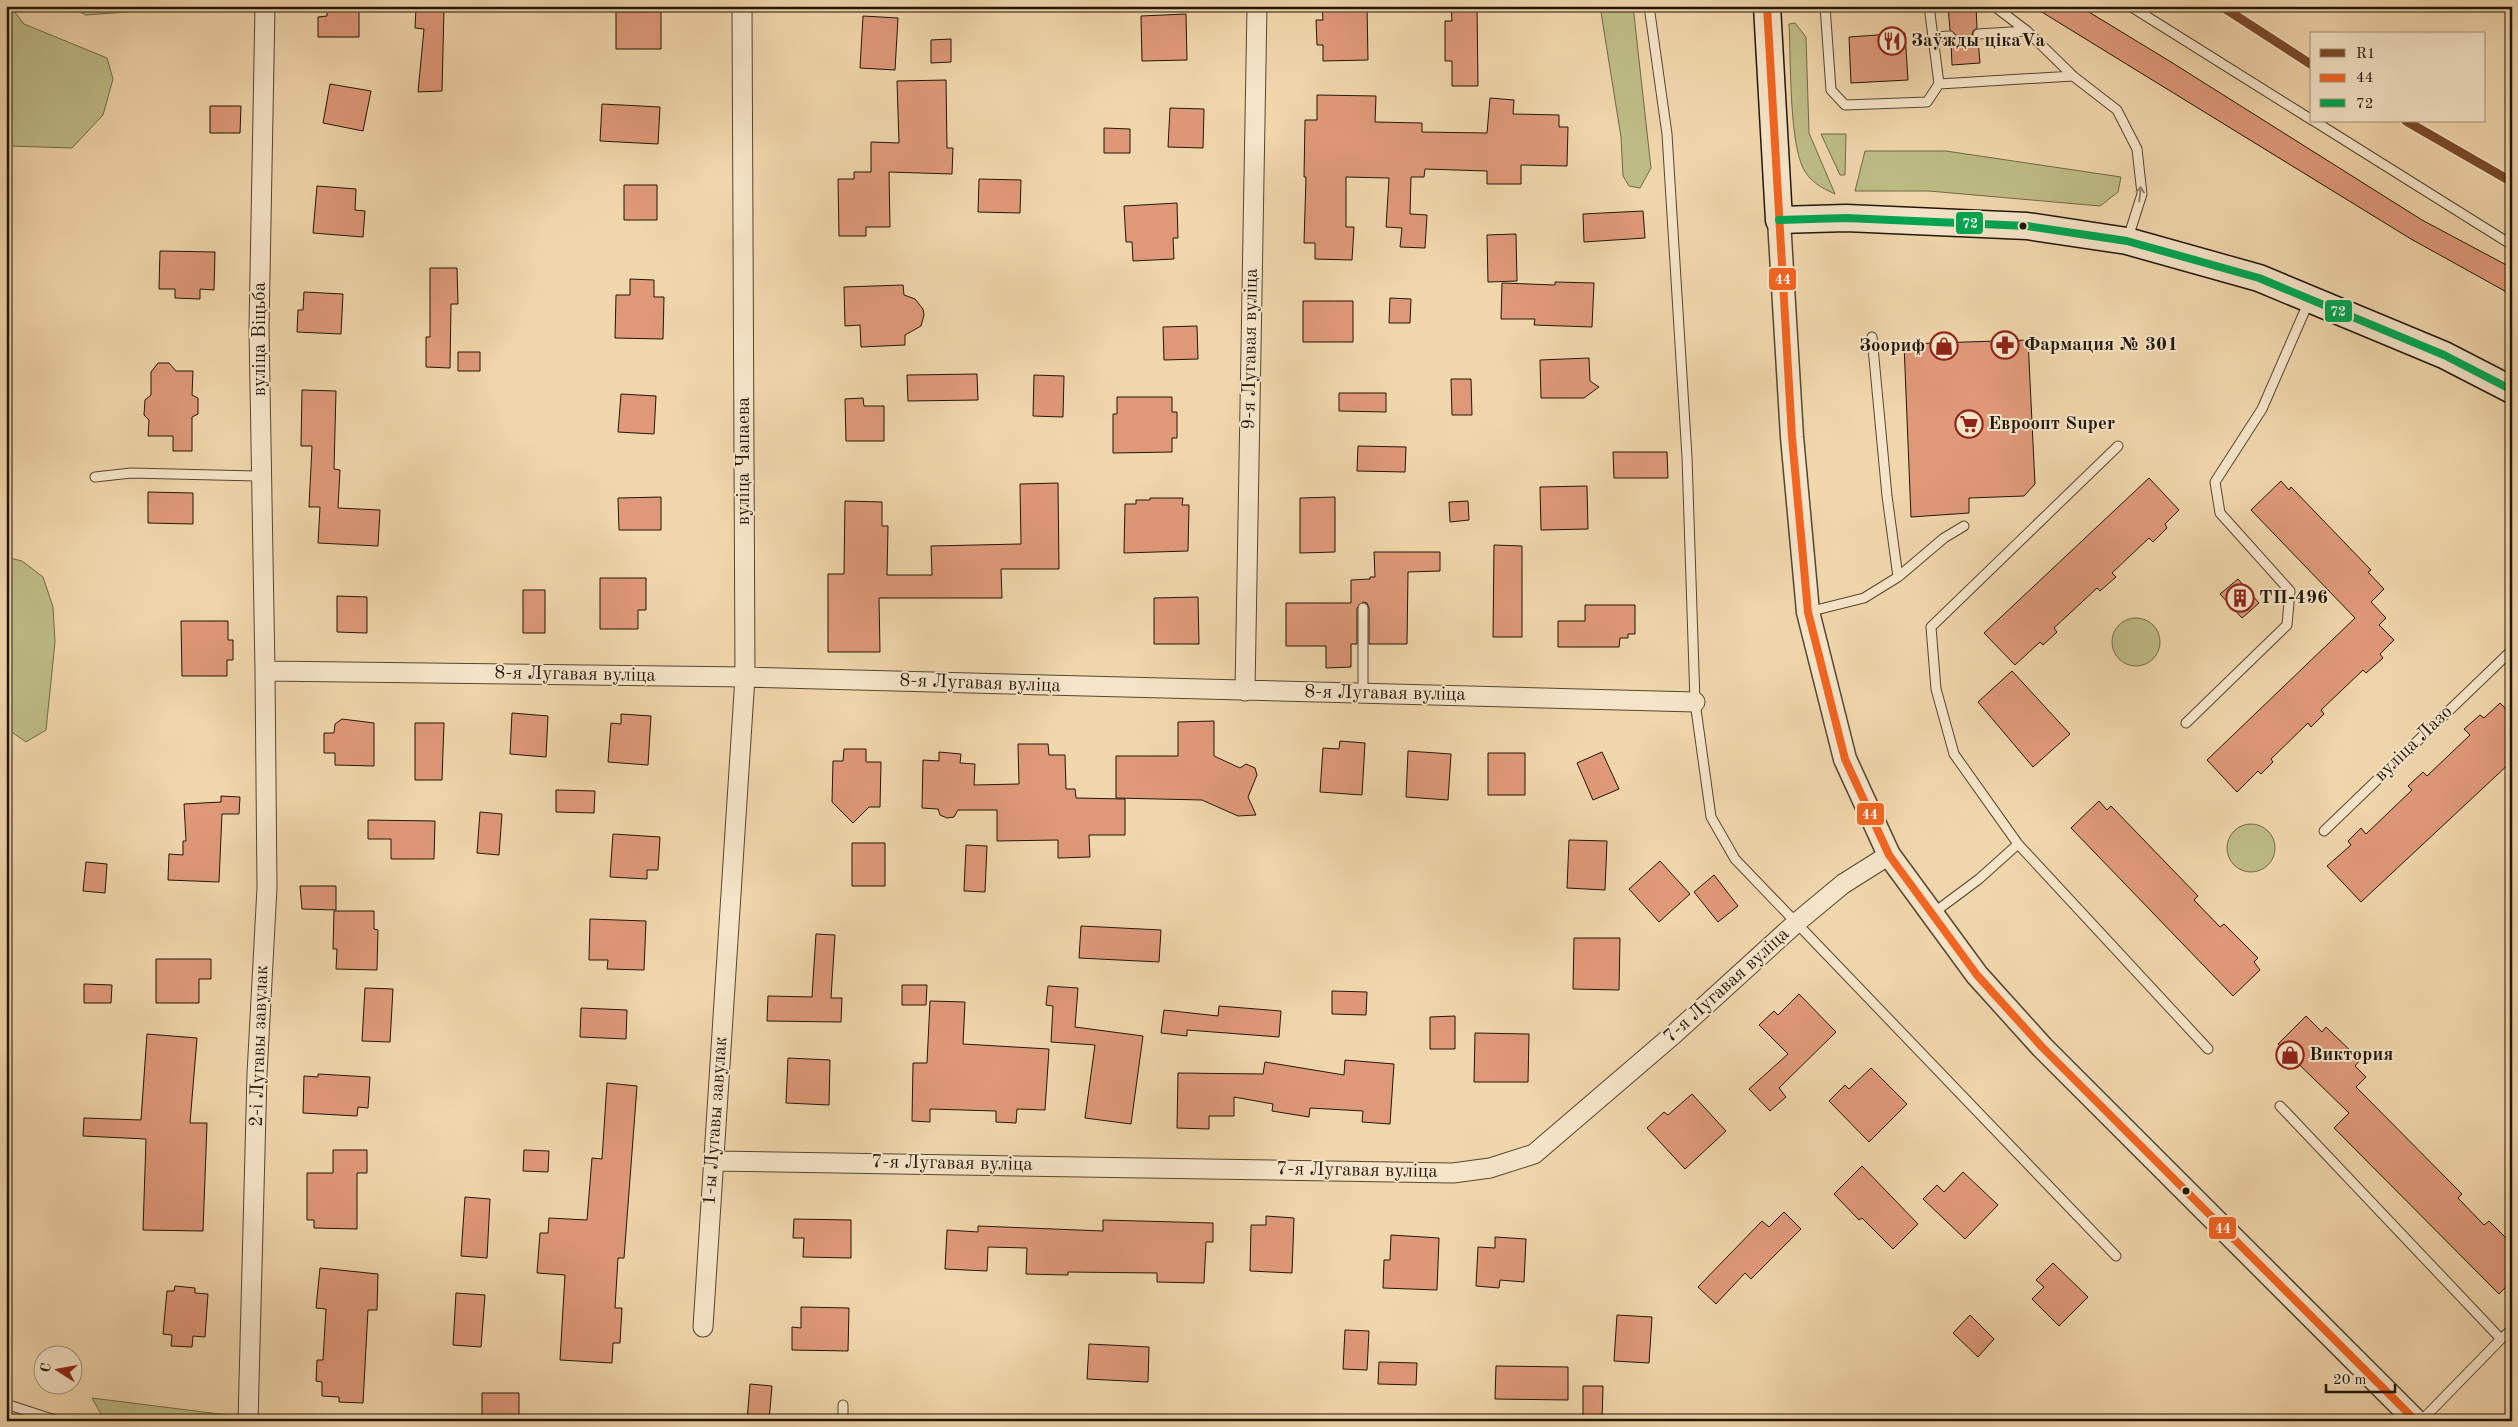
<svg xmlns="http://www.w3.org/2000/svg" width="2518" height="1427" font-family="'Old Standard TT',serif">
  <style>
    .green { fill: #bebc86; stroke: #706946 }
    .building { fill: #df9979; stroke: #211607 }
    .lines { fill: none; stroke-linecap: round; stroke-linejoin: round }
    .service-casing { stroke: #554630; stroke-width: 11 }
    .minor-casing { stroke: #554630; stroke-width: 21 }
    .tertiary-casing { stroke: #554630; stroke-width: 25 }
    .secondary-casing { stroke: #211607; stroke-width: 29 }
    .service { stroke: #f5e4c8; stroke-width: 9 }
    .minor { stroke: #f5e4c8; stroke-width: 19 }
    .tertiary { stroke: #f5e4c8; stroke-width: 22 }
    .secondary { stroke: #f5e4c8; stroke-width: 26 }
    .bus-1-casing { stroke: #f5e4c8; stroke-width: 11 }
    .bus-2-casing { stroke: #f5e4c8; stroke-width: 11 }
    .bus-1 { stroke: #f26522; stroke-width: 8 }
    .bus-2 { stroke: #00a651; stroke-width: 8 }
    .rail-1-casing { stroke: #f5e4c8; stroke-width: 12 }
    .rail-1 { stroke: #7a4b2a; stroke-width: 9 }
    .oneway { stroke: #968771 }
    .bus-dot { fill: #211607; stroke: #f5e4c8; stroke-width: 2 }
    .labels { text-anchor: middle; dominant-baseline: central; stroke-width: 4; stroke-linejoin: round; paint-order: stroke }
    .poi-label { font-size: 19px; font-weight: bold; fill: #211607; stroke: #f5e4c8; text-anchor: start }
    .street-label { font-size: 19px; fill: #211607; stroke: #f5e4c8 }
    .line-badge { stroke: #f5e4c8; stroke-width: 2 }
    .badge-label { font-size: 14px; text-anchor: middle; font-weight: bold; fill: #fff }
  </style>
  <rect width="100%" height="100%" fill="#f0d6ab"/>
  <filter id="stains"><feTurbulence type="fractalNoise" baseFrequency=".004" numOctaves="4"/><feColorMatrix values="0 0 0 0 .2 0 0 0 0 .09 0 0 0 0 .02 0 0 0 .5 -.17"/></filter>
  <radialGradient id="worn" r=".72"><stop offset=".6" stop-color="#630" stop-opacity="0"/><stop offset="1" stop-color="#630" stop-opacity=".3"/></radialGradient>
  <path class="green" d="M6,6h4l14,18 83,34 6,21 -10,36 -31,33 -63,-2 2,56 -5,14z
    M67,6h63l-3,6 -41,3z
    M1600,6h33l18,162 -11,20 -11,-2 -6,-10 -2,-39z
    M1795,23l11,14 3,96 26,61c-13,-6 -25,-12 -32,-26 -14,-30 -12,-108 -14,-144z
    M1821,134h25l-1,41h-5z
    M1865,151h81l175,26 -3,15 -18,14 -171,-15h-74z
    M10,558l12,3 21,16 10,30 2,35 -9,88 -20,12 -20,-14v-168z
    M2112 642a24 24 0 1 1 48 0a24 24 0 1 1-48 0Z
    M2227 848a24 24 0 1 1 48 0a24 24 0 1 1-48 0Z
    M92,1398l183,23h-170z"/>
  <path class="building" d="M327,6h32v31h-41v-20l9,-1z
    M1322,6h45l1,54 -45,1v-16h-6l-1,-25h7z
    M1451,6h26l1,80h-26v-25h-7v-40h7z
    M1948,6h28l1,22 -4,3 -1,4 6,5 2,23 -28,2 -1,-23 4,-3 1,-4 -6,-5z
    M2032,6h47l92,56 251,158 90,48v27l-101,-56z
    M416,8l28,1 -2,82 -24,1 6,-63 -9,-1z
    M616,12h45v37h-45z
    M1186,14l1,46 -45,1 -1,-45z
    M863,16l35,2 -3,52 -35,-2z
    M1905,33l3,47 -57,3 -2,-46z
    M951,39v23l-20,1v-23z
    M946,80l1,68h6l-1,26 -63,-2 1,55h-24v9h-27l-1,-57h16v-7h17v-30l28,1 -2,-62z
    M330,84l41,7 -8,40 -40,-8z
    M1317,95l59,1 -1,26 47,1v9l65,1 3,-35 24,2 -1,14 46,1v12h9l-1,39 -46,-1v19h-34v-13l-62,-2 -1,8h-13l-1,37 17,1 -2,33 -25,-1 2,-19 -16,-1 3,-49 -43,-1v50h8l-2,33 -37,-1v-16h-11l2,-66h-2l1,-57h12z
    M602,104l58,3 -2,37 -58,-3z
    M210,106h31l-1,27h-30z
    M1170,108l34,1 -1,39 -35,-1z
    M1104,128l26,1v24h-26z
    M979,179l42,1 -1,33 -42,-1z
    M624,185h33v35h-33z
    M317,186l39,3 -1,21 10,1 -2,26 -50,-4z
    M1177,203l1,35h-5l1,21 -41,2 -1,-19h-6l-2,-36z
    M1643,211l2,27 -61,4 -1,-28z
    M1516,234l1,47 -29,1 -1,-47z
    M160,251l55,1 -1,38 -14,-1v10l-25,-1v-9h-16z
    M430,268h27l1,36h-7l-1,64 -24,-1v-30h4z
    M630,279l24,1v17h10l-1,42 -48,-1 1,-43h14z
    M1555,282l39,1 -2,44 -58,-2 1,-6h-34l1,-36 53,2z
    M903,285l1,10 11,4 8,10 1,6 -3,11 -16,9v10l-44,2 -1,-22 -15,1 -1,-39z
    M304,292l39,2 -2,40 -44,-2 1,-22h5z
    M1390,298l21,1 -1,24h-21z
    M1303,301h50v41h-50z
    M1197,326l1,33 -34,1 -1,-33z
    M2028,340l7,144 -11,12 -55,2v15l-58,4 -7,-173z
    M458,352h22v19h-22z
    M1589,358l1,23 9,6 -15,11h-43l-1,-38z
    M158,363h11l7,8h17l-1,24 6,3v16l-6,3v34h-19v-15h-25l1,-16 -5,-5 1,-15 6,-5v-23z
    M977,374l1,26 -70,1 -1,-26z
    M1034,375l30,1 -1,41 -30,-1z
    M1451,379h20l1,36h-20z
    M302,390l34,1 -2,78 6,1 -2,38 42,2 -2,36 -60,-3 2,-36h-11l3,-61h-11z
    M1339,393h47v19l-47,-1z
    M621,394l35,2 -2,38 -36,-2z
    M1117,397h55v15h5v26h-5v14l-59,1v-39h4z
    M863,398l1,8h20v35h-38l-1,-42z
    M1358,446l48,1 -1,25 -48,-1z
    M1613,452h54l1,26h-54z
    M2149,478l30,32 -14,14 2,4 -14,14 -4,-4 -37,35 4,4 -16,14 -3,-3 -43,40 3,4 -14,13 -3,-3 -25,23 -31,-32z
    M2281,481l8,9 2,-3 80,83 -3,2 16,17 -13,13 15,16 -7,7 15,15 -14,14 3,4 -17,15 -3,-3 -42,40 3,4 -13,13 -3,-4 -37,36 2,3 -12,12 -3,-3 -21,21 -30,-32 148,-142 -104,-108z
    M1058,483l1,86h-58l1,29h-123l1,54h-52v-78h16l1,-73 37,1v24h6l-1,49h45l-1,-29 90,-2 -1,-60z
    M1587,486l1,43 -47,1 -1,-43z
    M148,492l45,1v31l-45,-1z
    M661,497v33h-42l-1,-32z
    M1335,497v55l-35,1v-55z
    M1150,498h33l-1,7h7l-1,46 -64,2 1,-49h11v-4h14z
    M1468,501l1,19 -19,2 -1,-20z
    M1494,545l28,1v91h-29z
    M1374,552h66v19l-32,1 -1,72h-38v-36l-2,-5 -4,-1 -6,6v36h-6v23l-25,1v-22h-40v-43h65v-23l19,-1v-2h5z
    M600,578h46v32h-8v19h-38z
    M2238,579l21,24 -17,15 -22,-24z
    M523,590h22v43h-22z
    M337,596l30,1v36l-30,-1z
    M1198,597l1,47h-45v-46z
    M1585,605h50v29h-7v4h-8l-1,9h-61v-26h27z
    M181,621h47v19h5v20h-6v16h-45z
    M2012,671l58,63 -37,33 -55,-65z
    M2500,703l12,12v46l-151,141 -34,-36 24,-21 -3,-4 13,-13 5,6 46,-44 -4,-4 15,-14 4,4 43,-41 -6,-6 16,-14 4,3z
    M512,713l36,3 -2,41 -36,-3z
    M621,714l30,2 -3,49 -40,-3 3,-39 10,1z
    M342,719l32,4v43l-39,-1v-12h-11v-20h10l1,-9z
    M1214,721v35l26,12 6,-4 9,4 2,7 -9,22 8,18 -18,1 -36,-16 -86,-2v-42h62v-34z
    M415,723h29l-2,57h-27z
    M1340,741l25,2 -3,52 -42,-3 3,-44 16,1z
    M1018,744h30l1,11h16l1,34h9l1,9 49,1v36h-36l1,22 -32,1v-18l-61,1v-31h-39l-4,7 -7,1 -7,-3 -2,-6 -16,-1 1,-48 16,1v-9l22,2 -1,9 15,1 -1,21 45,-1z
    M844,749h22v13h15l-1,45h-11l-16,16 -21,-21 1,-41h10z
    M1408,751l43,3 -3,46 -42,-3z
    M1602,752l17,37 -26,11 -16,-37z
    M1488,753h37v42h-37z
    M556,790l39,1 -1,22 -38,-1z
    M221,796l19,1 -1,17h-17l-3,68 -51,-2 1,-26 14,1v-14h3l-2,-37 37,-2z
    M2099,801l8,9 4,-4 87,90 -4,4 26,27 4,-3 34,34 -4,4 6,8 -27,26 -162,-168z
    M480,812l22,2 -3,41 -22,-2z
    M368,820l67,1 -1,38h-43v-20h-23z
    M613,834l47,3 -2,33h-11v9l-37,-2z
    M1569,840l38,1 -2,49 -38,-2z
    M852,843h33v43h-33z
    M966,845l21,1 -2,46 -21,-1z
    M1660,861l30,33 -31,28 -30,-33z
    M86,862l21,2 -2,29 -22,-2z
    M1714,875l24,31 -20,16 -24,-30z
    M300,886h36v24l-34,-1z
    M334,911h40v18l4,1 -1,40 -41,-1 1,-20h-4z
    M590,919l56,2 -2,49 -37,-1 1,-9h-19z
    M1081,926l80,4 -2,32 -80,-4z
    M816,934l19,1 -4,63h11l-1,24 -74,-1 1,-25 44,1z
    M1574,938h46l-1,52 -46,-1z
    M156,959h55v20h-12v24h-43z
    M84,984l28,1 -1,18h-27z
    M902,985h25l-1,20h-24z
    M1048,986l30,2 -3,39 68,9 -12,88 -46,-6 10,-73 -44,-3 2,-36 -7,-1z
    M365,988l28,1 -3,53 -28,-1z
    M1332,991l35,1 -1,23 -34,-1z
    M1799,994l37,38 -57,56 7,9 -16,14 -21,-22 39,-35 -29,-29 15,-14 4,4z
    M930,1001l35,1 -2,42 86,5 -4,61 -28,-1 -1,14 -20,-1v-11l-66,-2v13l-18,-1 1,-58h14z
    M1219,1006l62,5 -2,26 -92,-7v6l-26,-3 3,-23 54,6z
    M581,1008l46,2 -1,29 -46,-2z
    M1455,1016v33h-25v-32z
    M2306,1016l16,16 4,-5 34,33 -5,6 11,11 -10,10 106,107 -4,4 26,27 5,-4 23,23v37l-13,13 -165,-166 15,-15 -71,-69z
    M1475,1033l54,1 -1,48h-54z
    M147,1034l50,4 -7,85h17l-4,108 -60,-1 3,-91 -63,-3 1,-18 57,2z
    M788,1058l42,2 -1,45 -43,-2z
    M1345,1060l49,4 -4,60 -28,-2 1,-11 -53,-3 -1,9 -37,-6 1,-7 -39,-7v19h-25v13l-32,-1 1,-55 85,1 2,-12 79,13z
    M1871,1068l36,36 -38,38 -40,-41 16,-16 4,4z
    M318,1074l52,3 -2,31 -10,-1 -1,9 -54,-3 1,-37 14,1z
    M607,1083l30,3 -13,172h-6l-3,50h7l-2,35h-7l-1,20 -52,-3 5,-85 -28,-2 3,-40h8l1,-15 38,2 5,-62 10,1z
    M1692,1094l34,37 -41,38 -38,-41 17,-16 4,3z
    M333,1150h34v23h-10v56l-43,-1v-8h-7v-47h26z
    M524,1150l25,1 -1,21 -25,-1z
    M1862,1166l56,58 -25,25 -31,-31 -3,2 -25,-26z
    M1963,1172l35,33 -33,34 -42,-40 14,-14 7,7z
    M465,1197l25,2 -3,59 -26,-2z
    M1784,1212l17,17 -50,50 -6,-6 -29,31 -18,-17 64,-66 7,6z
    M1266,1216l28,2 -2,55 -42,-2 1,-46h15z
    M794,1219l57,1v38l-48,-1 1,-19h-11z
    M1103,1220l110,3v19h-7l-2,41 -47,-1v-9l-89,-1v3l-42,-1 1,-26 -39,-1 -1,24 -42,-2 2,-39 31,2v-6l125,5z
    M1391,1235l48,3 -2,52 -54,-2 1,-28h6z
    M1495,1237l31,2 -2,43 -24,-2 -1,8 -23,-2 2,-39 17,1z
    M2053,1263l35,34 -29,29 -27,-27 12,-12 -8,-7z
    M320,1268l58,6 -1,36h-9l-5,93 -24,-1v-5l-17,-1v-14l-6,-1 1,-21h6l3,-51 -10,-1z
    M175,1286l20,2v5l13,1 -3,43 -12,-1 -1,11 -21,-1 1,-11 -9,-1 4,-43h7z
    M456,1293l29,2 -4,52 -28,-2z
    M801,1307l48,1 -1,43 -56,-1v-23l9,1z
    M1617,1315l35,2 -3,46 -35,-2z
    M1970,1315l24,24 -16,18 -25,-24z
    M1345,1330l24,1 -2,39 -24,-1z
    M1089,1344l60,3 -1,35 -61,-3z
    M1379,1362l38,1 -1,22 -38,-1z
    M1496,1366l72,1v33l-73,-1z
    M750,1384l22,2 -3,35h-22z
    M1583,1386h20l-1,35h-19z
    M482,1393h37v24h-37z"/>
  <g class="lines">
    <g class="service-casing">
      <path id="service" d="M1649,6l18,128 20,323 8,245 16,115 24,42 381,397
        M1825,6l6,84 14,15 82,-3 12,-18
        M1929,6l10,78 134,-8
        M1994,6l33,25 46,45 44,34 20,39 5,45 -14,44
        M2130,6l182,114
        M1978,34l49,-3
        M1933,37l17,-1
        M2314,121l198,124
        M95,477l36,-4 130,3
        M1898,577l46,-39 20,-12
        M1363,608v85
        M1808,612l56,-14 34,-21 -11,-81 -15,-159
        M2186,723l101,-98 3,-34 -70,-78 -5,-31 47,-73 47,-108
        M2324,831l188,-181
        M2018,844l190,205
        M1932,914l47,-35 39,-35 -64,-90 -18,-65 -5,-62 187,-181
        M2280,1106l221,233 -80,82
        M2501,1339l11,-10
        M6,1404l52,17
        M843,1405v16"/>
    </g>
    <g class="minor-casing">
      <path id="minor" d="M265,671l480,6 950,25
        M1245,691l12,-685
        M713,1161l740,12 37,-5 44,-14 140,-120 122,-111 47,-39 46,-29
        M703,1327l42,-650 -3,-671
        M248,1421l9,-347 10,-186 -2,-217 -6,-343 6,-322"/>
    </g>
    <g class="tertiary-casing">
      <path id="tertiary" d="M1779,220l13,217 16,175 37,147 44,96 88,120 65,72 374,374"/>
    </g>
    <g class="secondary-casing">
      <path id="secondary" d="M1767,6l12,214 67,-2 181,8 100,15 132,37 185,77 68,35"/>
    </g>
    <use href="#service" class="service"/>
    <use href="#minor" class="minor"/>
    <use href="#tertiary" class="tertiary"/>
    <use href="#secondary" class="secondary"/>
    <g class="bus-1-casing">
      <path id="bus-1" d="M1767,6l25,431 16,175 37,147 44,96 88,120 65,72 374,374"/>
    </g>
    <g class="bus-2-casing">
      <path id="bus-2" d="M1779,220l67,-2 181,8 100,15 132,37 185,77 68,35"/>
    </g>
    <use href="#bus-1" class="bus-1"/>
    <use href="#bus-2" class="bus-2"/>
    <g class="rail-1-casing">
      <path id="rail-1" d="M2221,6l91,59
        M2406,121l106,61"/>
    </g>
    <use href="#rail-1" class="rail-1"/>
  </g>
  <defs><path id="oneway-shaft" d="M-6 0H5M1.5-3L5.5 0L1.5 3" fill="none" stroke-width="1.6" stroke-linecap="round" stroke-linejoin="round" transform="scale(1.25)"/></defs>
  <use class="oneway" href="#oneway-shaft" transform="translate(2140 194) rotate(-84)"/>
  <defs>
    <g id="restaurant-ring" transform="scale(1.4375)"><circle r="9.5" fill="#f5e4c8" stroke="#8f2418" stroke-width="1.5"/><path d="M-5-6h1v4h1v-4h1v4h1v-4h1v5L-1.5 .5V6h-2V.5L-5-1ZM5-6V6H3V1.5H1.5Q1.5-4 5-6Z" fill="#8f2418"/></g>
    <g id="pharmacy-ring" transform="scale(1.4375)"><circle r="9.5" fill="#f5e4c8" stroke="#8f2418" stroke-width="1.5"/><path d="M-2-6h4v4h4v4h-4v4h-4v-4h-4v-4h4Z" fill="#8f2418"/></g>
    <g id="shop-ring" transform="scale(1.4375)"><circle r="9.5" fill="#f5e4c8" stroke="#8f2418" stroke-width="1.5"/><path d="M-5-2.5h2.3a2.7 3.5 0 0 1 5.4 0H5L5.5 6h-11ZM-1.5-2.5h3a1.5 2.3 0 0 0-3 0Z" fill="#8f2418"/></g>
    <g id="supermarket-ring" transform="scale(1.4375)"><circle r="9.5" fill="#f5e4c8" stroke="#8f2418" stroke-width="1.5"/><path d="M-6-5.5h2.5l.6 2H6L4.5 2H-2.5L-4.4-4H-6ZM-1.5 3.2a1.3 1.3 0 1 0 .1 0ZM3 3.2a1.3 1.3 0 1 0 .1 0Z" fill="#8f2418"/></g>
    <g id="building-ring" transform="scale(1.4375)"><circle r="9.5" fill="#f5e4c8" stroke="#8f2418" stroke-width="1.5"/><path d="M-4-6H4V6H1V3H-1V6H-4ZM-2.5-4.3h1.7v1.8h-1.7ZM.8-4.3h1.7v1.8H.8ZM-2.5-1h1.7V.8h-1.7ZM.8-1h1.7V.8H.8Z" fill="#8f2418"/></g>
  </defs>
  <g fill-rule="evenodd">
    <use href="#restaurant-ring" x="1892" y="41"/>
    <use href="#pharmacy-ring" x="2005" y="345"/>
    <use href="#shop-ring" x="1944" y="346"/>
    <use href="#supermarket-ring" x="1969" y="424"/>
    <use href="#building-ring" x="2240" y="598"/>
    <use href="#shop-ring" x="2290" y="1055"/>
  </g>
  <g class="bus-dot">
    <circle cx="2023" cy="226" r="4.5"/>
    <circle cx="2186" cy="1191" r="4.5"/>
  </g>
  <g class="labels">
    <g class="poi-label">
      <text x="1911" y="41">Заўжды цікаVа</text>
      <text x="2024" y="345">Фармация № 301</text>
      <text x="1925" y="346" text-anchor="end">Зоориф</text>
      <text x="1988" y="424">Евроопт Super</text>
      <text x="2259" y="598">ТП-496</text>
      <text x="2309" y="1055">Виктория</text>
    </g>
    <g class="street-label">
      <text transform="translate(260 339) rotate(-90)">вуліца Віцьба</text>
      <text transform="translate(1251 349) rotate(-89)">9-я Лугавая вуліца</text>
      <text transform="translate(744 461) rotate(-90)">вуліца Чапаева</text>
      <text transform="translate(575 675) rotate(1)">8-я Лугавая вуліца</text>
      <text transform="translate(980 684) rotate(2)">8-я Лугавая вуліца</text>
      <text transform="translate(1385 694) rotate(1)">8-я Лугавая вуліца</text>
      <text transform="translate(2414 744) rotate(-44)">вуліца Лазо</text>
      <text transform="translate(1727 986) rotate(-42)">7-я Лугавая вуліца</text>
      <text transform="translate(260 1046) rotate(-88)">2-і Лугавы завулак</text>
      <text transform="translate(716 1121) rotate(-86)">1-ы Лугавы завулак</text>
      <text transform="translate(952 1164) rotate(1)">7-я Лугавая вуліца</text>
      <text transform="translate(1357 1171) rotate(1)">7-я Лугавая вуліца</text>
    </g>
  </g>
  <g class="line-badge">
    <rect x="1955" y="211" width="29" height="24" rx="5" fill="#00a651"/>
    <rect x="1768" y="267" width="29" height="24" rx="5" fill="#f26522"/>
    <rect x="2324" y="299" width="29" height="24" rx="5" fill="#00a651"/>
    <rect x="1856" y="802" width="29" height="24" rx="5" fill="#f26522"/>
    <rect x="2208" y="1216" width="29" height="24" rx="5" fill="#f26522"/>
  </g>
  <g class="badge-label">
    <text x="1970" y="228">72</text>
    <text x="1783" y="284">44</text>
    <text x="2338" y="316">72</text>
    <text x="1870" y="819">44</text>
    <text x="2223" y="1233">44</text>
  </g>
  <rect width="2518" height="1427" fill="none" stroke="#f0d6ab" stroke-width="25"/>
  <rect x="8" y="8" width="2503" height="1412" fill="none" stroke="#211607" stroke-width="2.5"/>
  <rect x="12" y="12" width="2493" height="1402" fill="none" stroke="#211607"/>
  <rect x="2310" y="32" width="175" height="90" fill="#f5e4c8" stroke="#a0927b"/>
  <rect x="2320" y="49" width="25" height="8" fill="#7a4b2a" stroke="#a0927b"/>
  <text x="2356" y="58" font-size="15" fill="#211607">R1</text>
  <rect x="2320" y="74" width="25" height="8" fill="#f26522" stroke="#a0927b"/>
  <text x="2356" y="82" font-size="15" fill="#211607">44</text>
  <rect x="2320" y="99" width="25" height="8" fill="#00a651" stroke="#a0927b"/>
  <text x="2356" y="108" font-size="15" fill="#211607">72</text>
  <g transform="translate(58 1370) rotate(281)"><circle r="24" fill="#f5e4c8" stroke="#a0927b"/>
  <path d="M0-4L9 19L0 12L-9 19Z" fill="#8f2418"/>
  <text y="-8" font-size="14" font-weight="bold" text-anchor="middle" fill="#211607">С</text>
  </g>
  <path d="M2326 1384v8h69v-8" fill="none" stroke="#211607" stroke-width="2.5"/>
  <text x="2333" y="1384" font-size="15" fill="#211607" stroke="#f5e4c8" stroke-width="4" paint-order="stroke">20 m</text>
  <rect width="100%" height="100%" filter="url(#stains)"/>
  <rect width="100%" height="100%" fill="url(#worn)"/>
</svg>
